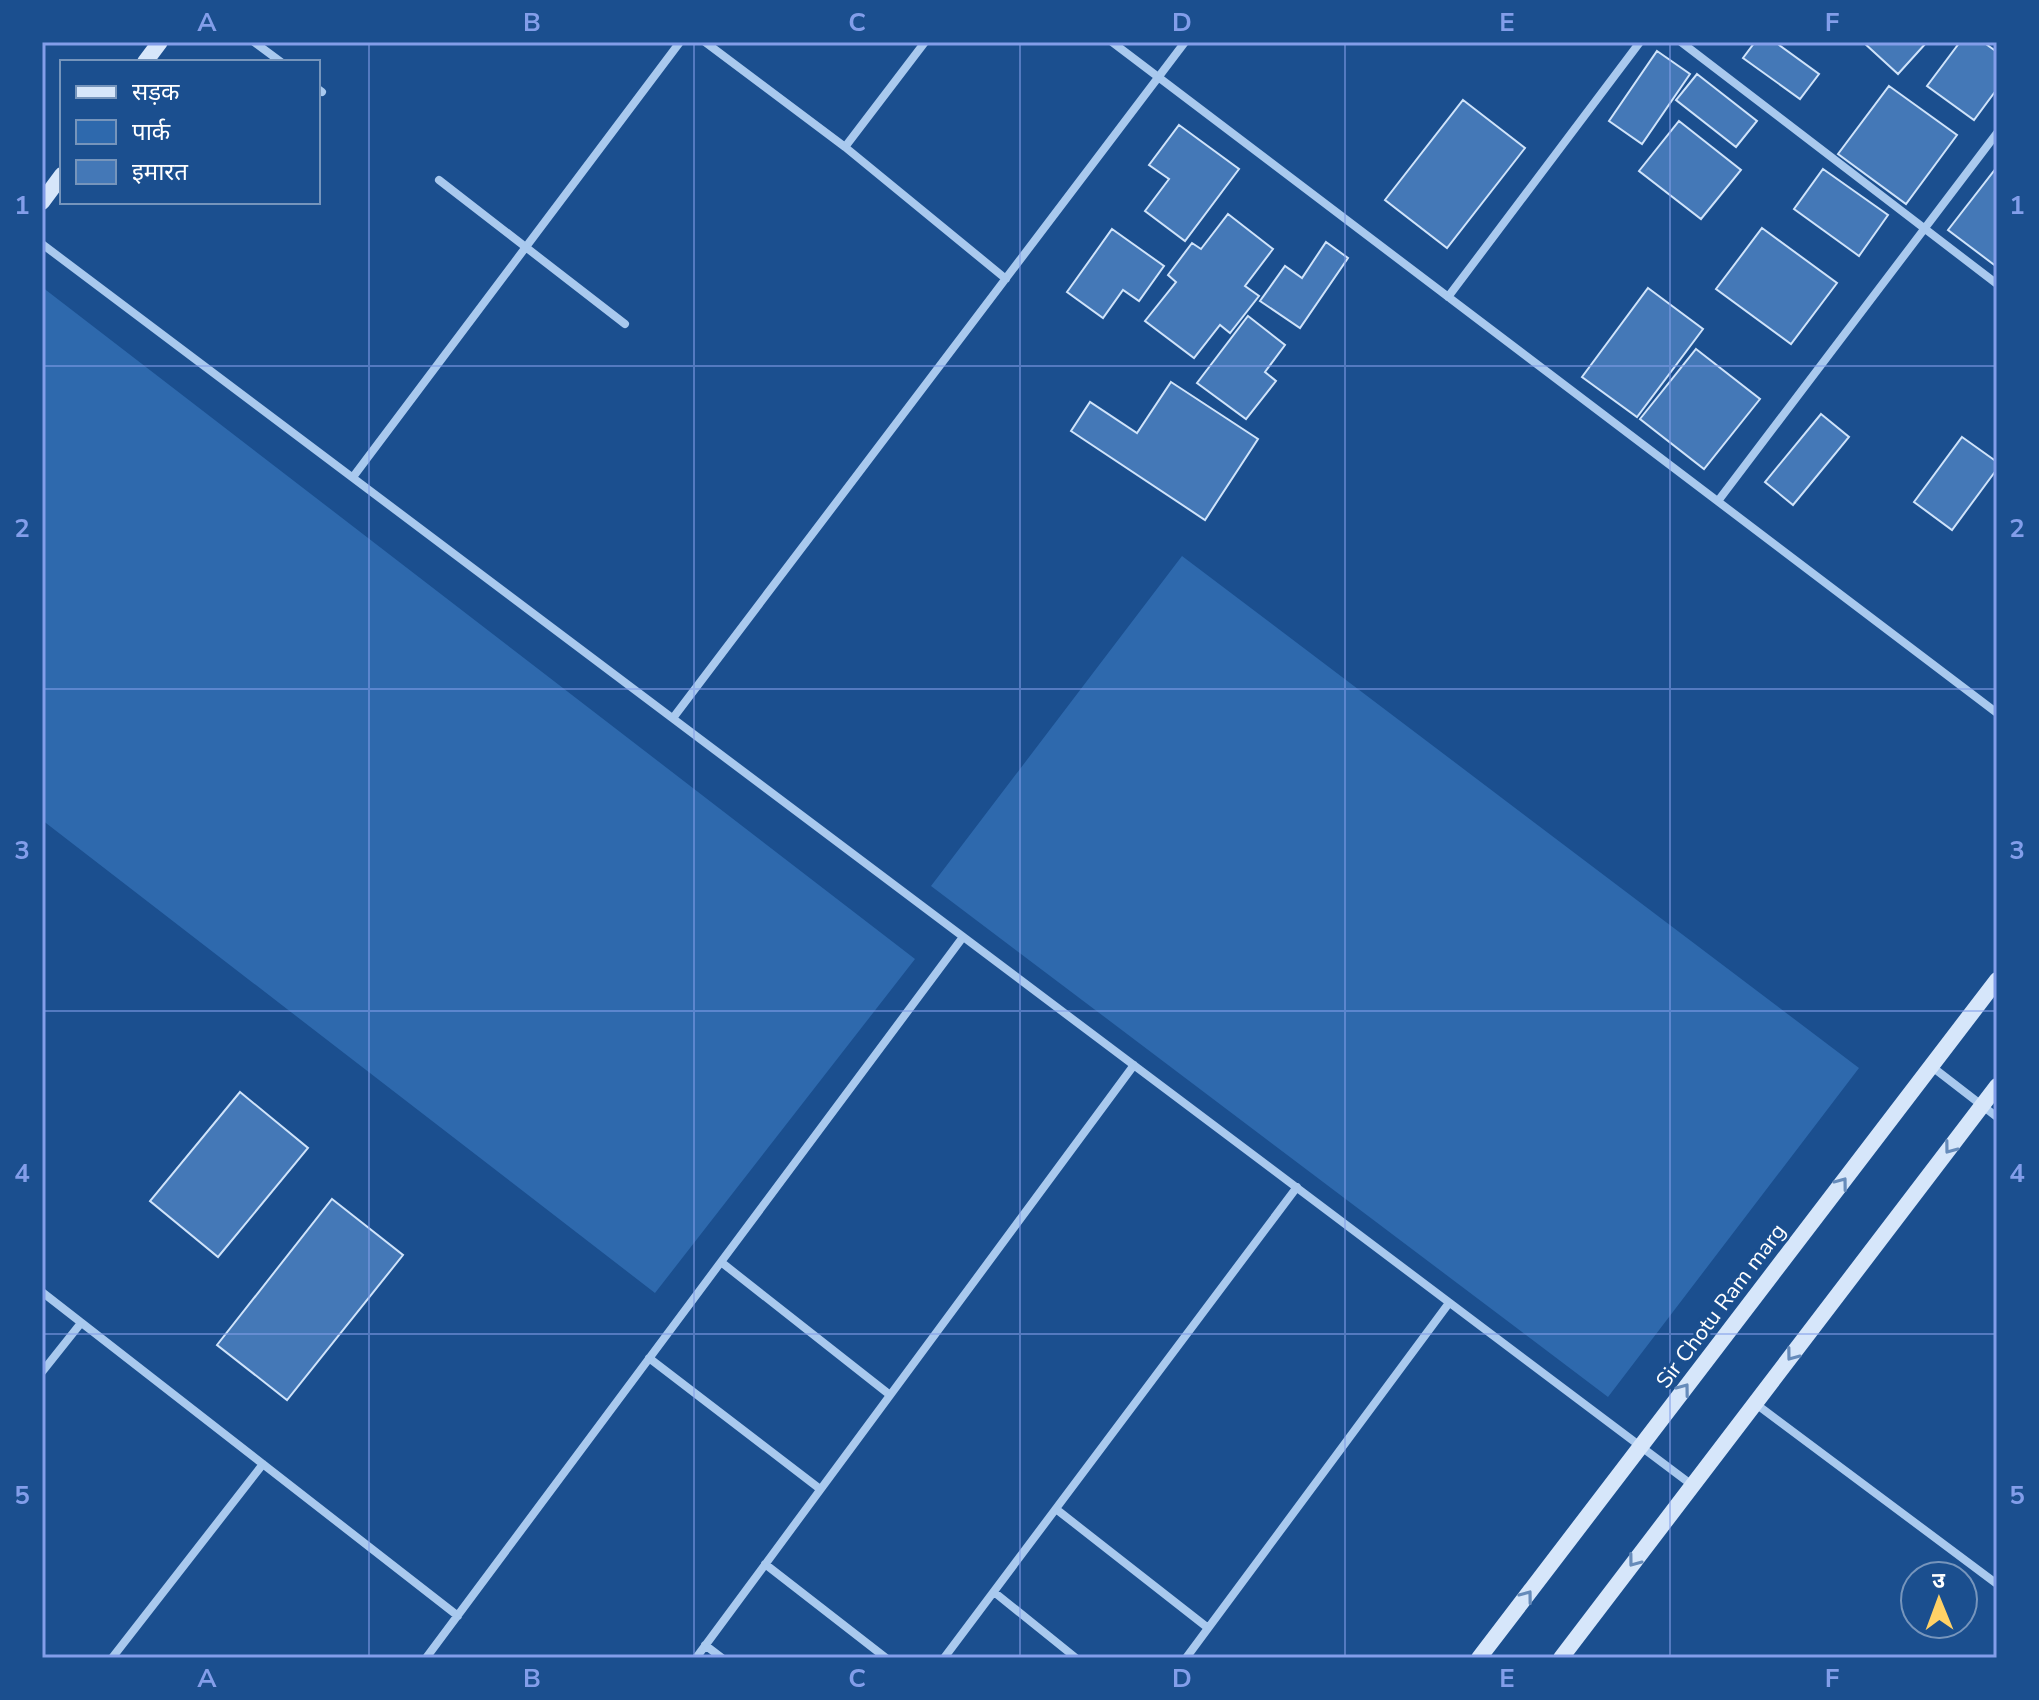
<svg xmlns="http://www.w3.org/2000/svg" width="2039" height="1700" font-family="'Nunito Sans','Noto Sans Devanagari',sans-serif">
  <style>
    .green { fill: #2e69ad }
    .building { fill: #4478b7; stroke: #cfe3fa; stroke-width: 2 }
    .lines { fill: none; stroke-linecap: round; stroke-linejoin: round }
    .street { stroke: #a9c9ee; stroke-width: 8 }
    .secondary { stroke: #d6e6fa; stroke-width: 16 }
    .oneway { stroke: #668bba }
    .grid { fill: none; stroke: #839eea; stroke-width: 2; stroke-opacity: 0.55 }
    .labels { text-anchor: middle; dominant-baseline: central; stroke-width: 6; stroke-linejoin: round; paint-order: stroke }
    .street-label { font-size: 22px; fill: #fff; stroke: #1b4f8f }
    .neatline { fill: none; stroke: #839eea; stroke-width: 3 }
    .grid-label { font-size: 26px; text-anchor: middle; font-weight: bold; fill: #839eea }
  </style>
  <rect width="100%" height="100%" fill="#1b4f8f"/>
  <path class="green" d="M42,287l873,672 -260,334 -613,-473z
    M1182,556l677,512 -251,329 -677,-511z"/>
  <path class="building" d="M1755,42h20l44,32 -19,25 -57,-41z
    M1863,42h64l-29,32z
    M1960,42h23l14,10v37l-23,31 -47,-34z
    M1657,51l33,23 -48,70 -33,-23z
    M1697,74l60,47 -21,26 -60,-47z
    M1889,86l68,49 -51,69 -68,-50z
    M1463,100l62,48 -78,100 -62,-48z
    M1679,121l62,49 -40,49 -62,-48z
    M1179,125l60,44 -54,72 -40,-30 24,-32 -20,-14z
    M1997,167v100l-49,-37z
    M1823,169l65,46 -29,41 -65,-47z
    M1228,214l45,35 -28,37 14,10 -29,37 -10,-8 -26,33 -49,-37 31,-39 -8,-7 24,-32 9,6z
    M1762,228l75,55 -46,61 -75,-55z
    M1112,229l52,37 -25,35 -16,-11 -20,28 -36,-26z
    M1326,242l22,16 -48,70 -40,-27 25,-35 17,12z
    M1648,288l55,41 -66,88 -55,-40z
    M1248,316l37,29 -20,27 11,9 -30,38 -49,-36z
    M1696,349l64,50 -56,70 -64,-50z
    M1171,382l87,57 -53,81 -134,-89 19,-29 47,31z
    M1821,414l28,23 -56,68 -28,-23z
    M1962,437l35,25v7l-45,61 -38,-28z
    M240,1092l68,56 -90,109 -68,-56z
    M332,1199l71,56 -116,145 -70,-55z"/>
  <g class="lines">
    <path class="street" d="M254,42l27,20
      M705,42l140,105 161,132
      M1112,42l885,671
      M1681,42l316,242
      M318,89l4,3
      M845,147l80,-105
      M439,180l186,144
      M42,244l1650,1241
      M1448,297l192,-255
      M353,477l327,-435
      M1718,501l279,-368
      M673,718l512,-676
      M1931,1066l66,51
      M721,1262l169,133
      M42,1292l416,324
      M649,1358l171,131
      M42,1372l39,-49
      M1756,1404l241,180
      M1056,1509l152,119
      M765,1564l121,94
      M994,1592l82,66
      M705,1645l17,13
      M112,1658l151,-194
      M426,1658l537,-721
      M696,1658l438,-593
      M944,1658l353,-471
      M1186,1658l263,-355"/>
    <path class="secondary" d="M145,62l15,-20
      M42,202l20,-27
      M1479,1658l518,-678
      M1561,1658l436,-572"/>
  </g>
  <defs><path id="oneway-chevron" d="M-2-3.5L2.5 0L-2 3.5" fill="none" stroke-width="1.6" stroke-linecap="round" stroke-linejoin="round" transform="scale(2)"/></defs>
  <g class="oneway">
    <use href="#oneway-chevron" transform="translate(1950 1148) rotate(127)"/>
    <use href="#oneway-chevron" transform="translate(1842 1183) rotate(-53)"/>
    <use href="#oneway-chevron" transform="translate(1792 1355) rotate(127)"/>
    <use href="#oneway-chevron" transform="translate(1684 1389) rotate(-53)"/>
    <use href="#oneway-chevron" transform="translate(1634 1561) rotate(127)"/>
    <use href="#oneway-chevron" transform="translate(1527 1596) rotate(-53)"/>
  </g>
  <path class="grid" d="M369,42v1616M694,42v1616M1020,42v1616M1345,42v1616M1670,42v1616M42,366h1955M42,689h1955M42,1011h1955M42,1334h1955"/>
  <g class="labels">
    <g class="street-label">
      <text transform="translate(1721 1306) rotate(-53)">Sir Chotu Ram marg</text>
    </g>
  </g>
  <rect width="2039" height="1700" fill="none" stroke="#1b4f8f" stroke-width="88"/>
  <rect x="60" y="60" width="260" height="144" fill="#1b4f8f" stroke="#7695bc" stroke-width="2"/>
  <rect x="76" y="86" width="40" height="12" fill="#d6e6fa" stroke="#7695bc" stroke-width="2"/>
  <text x="132" y="100" font-size="24" fill="#ffffff">सड़क</text>
  <rect x="76" y="120" width="40" height="24" fill="#2e69ad" stroke="#7695bc" stroke-width="2"/>
  <text x="132" y="140" font-size="24" fill="#ffffff">पार्क</text>
  <rect x="76" y="160" width="40" height="24" fill="#4478b7" stroke="#7695bc" stroke-width="2"/>
  <text x="132" y="180" font-size="24" fill="#ffffff">इमारत</text>
  <g transform="translate(1939 1600) rotate(359)"><circle r="38" fill="#1b4f8f" stroke="#7695bc" stroke-width="2"/>
  <path d="M0-6L14 30L0 20L-14 30Z" fill="#ffd166"/>
  <text y="-12" font-size="22" font-weight="bold" text-anchor="middle" fill="#ffffff">उ</text>
  </g>
  <rect x="44" y="44" width="1951" height="1612" class="neatline"/>
  <g class="grid-label">
    <text x="207" y="31">A</text>
    <text x="532" y="31">B</text>
    <text x="857" y="31">C</text>
    <text x="1182" y="31">D</text>
    <text x="1507" y="31">E</text>
    <text x="1832" y="31">F</text>
    <text x="22" y="214">1</text>
    <text x="2017" y="214">1</text>
    <text x="22" y="537">2</text>
    <text x="2017" y="537">2</text>
    <text x="22" y="859">3</text>
    <text x="2017" y="859">3</text>
    <text x="22" y="1182">4</text>
    <text x="2017" y="1182">4</text>
    <text x="22" y="1504">5</text>
    <text x="2017" y="1504">5</text>
    <text x="207" y="1687">A</text>
    <text x="532" y="1687">B</text>
    <text x="857" y="1687">C</text>
    <text x="1182" y="1687">D</text>
    <text x="1507" y="1687">E</text>
    <text x="1832" y="1687">F</text>
  </g>
</svg>
